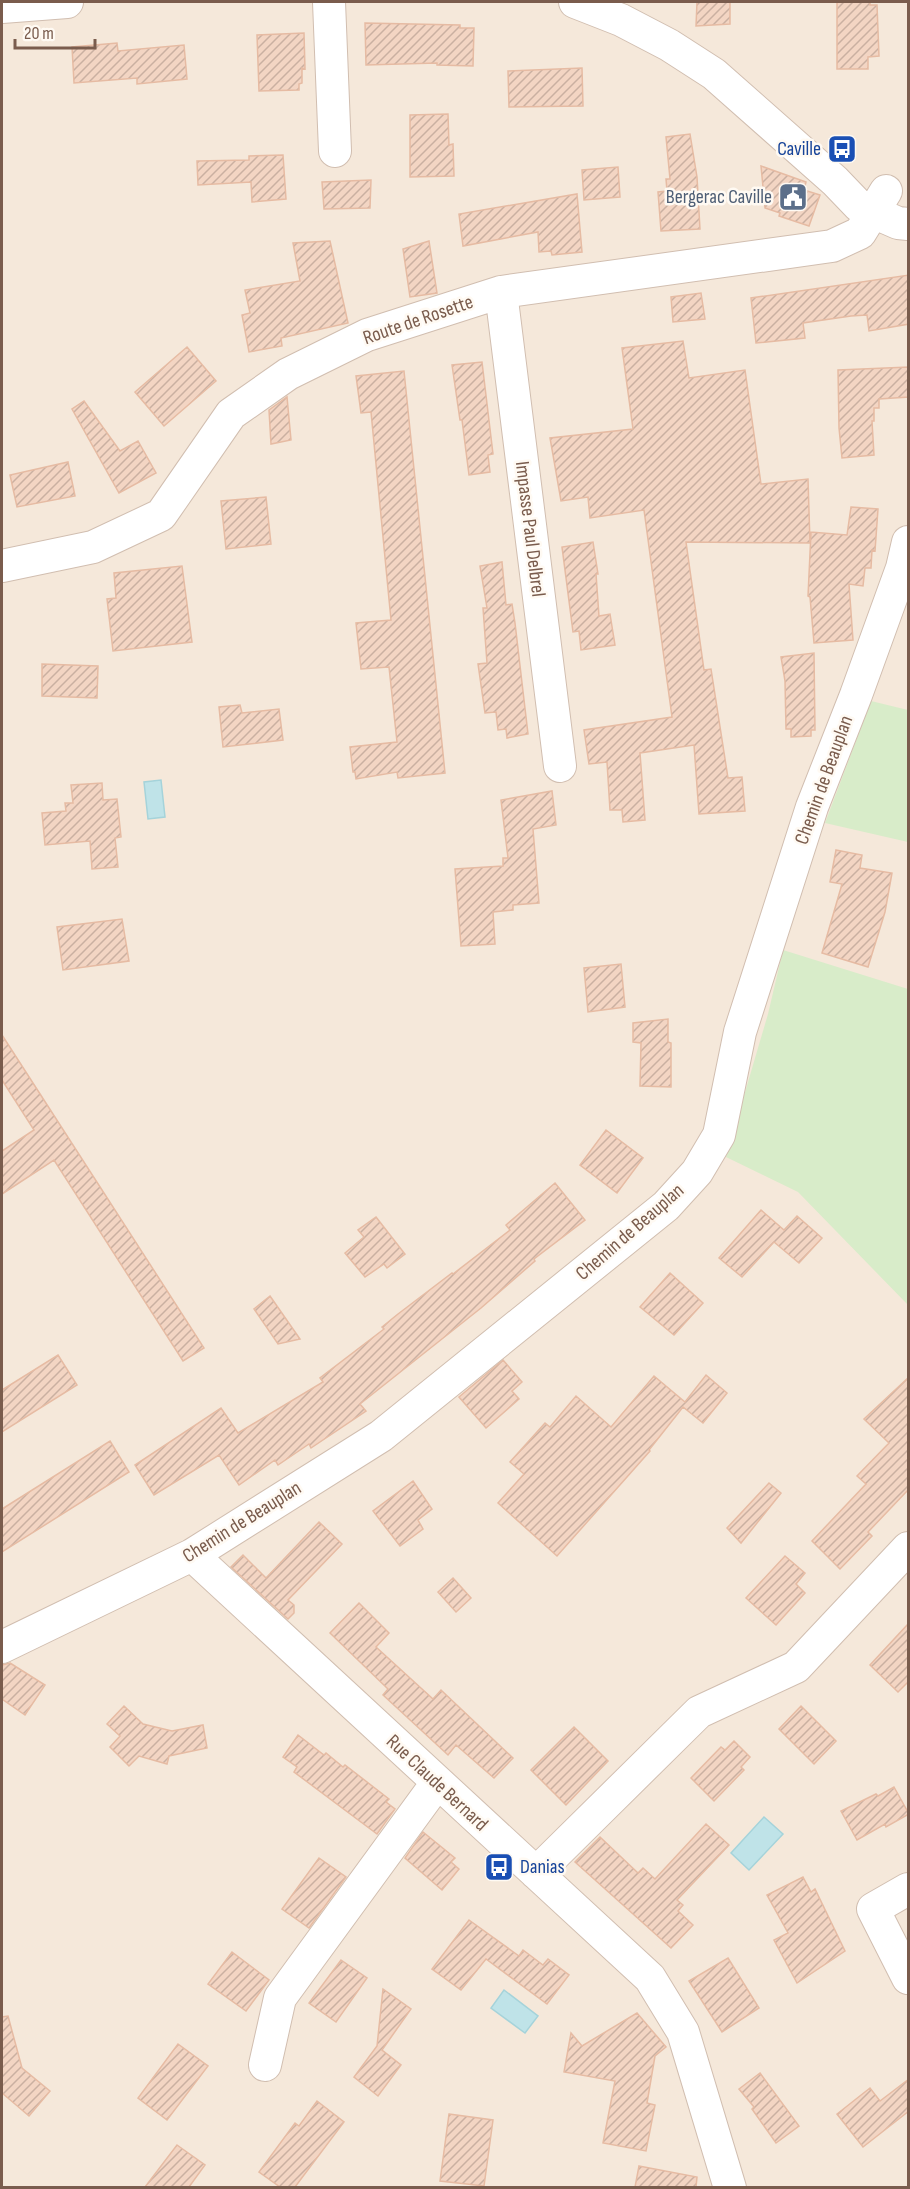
<svg xmlns="http://www.w3.org/2000/svg" width="910" height="2189" font-family="'Sofia Sans Condensed',sans-serif">
  <style>
    .residential { fill: #f5e8da }
    .grass { fill: #d8ecc9 }
    .water { fill: #bfe3e8; stroke: #a5d3da; stroke-width: 1.5 }
    .building { fill: url(#building-hatch); stroke: #e6bba3; stroke-width: 1.5 }
    .lines { fill: none; stroke-linecap: round; stroke-linejoin: round }
    .street-casing { stroke: #d1beb0; stroke-width: 34 }
    .street { stroke: #fff; stroke-width: 32 }
    .labels { text-anchor: middle; dominant-baseline: central; stroke-width: 5; stroke-linejoin: round; paint-order: stroke }
    .transit-label { font-size: 20px; fill: #164399; stroke: #fffaf3; text-anchor: end }
    .service-label { font-size: 20px; fill: #4e5e75; stroke: #fffaf3; text-anchor: end }
    .street-label { font-size: 20px; fill: #7a5c4d; stroke: #fffaf3 }
  </style>
  <defs>
    <pattern id="building-hatch" width="6" height="6" patternUnits="userSpaceOnUse" patternTransform="scale(1.5)"><rect width="6" height="6" fill="#f3d5c3"/><path d="M-1 1l2-2M0 6l6-6M5 7l2-2" fill="none" stroke="#cab0a1"/></pattern>
  </defs>
  <rect width="100%" height="100%" fill="#fdf6ec"/>
  <path class="residential" d="M2,2h906v2185h-906z"/>
  <path class="grass" d="M871,701l37,9v132l-83,-19z
    M783,950l125,39v316l-110,-113 -72,-35 42,-143z"/>
  <path class="water" d="M161,780l4,37 -17,2 -4,-37z
    M764,1817l19,17 -34,36 -18,-17z
    M504,1990l34,26 -13,17 -34,-25z"/>
  <path class="building" d="M697,2h33v22l-34,2z
    M837,2h33v3h7l2,51 -11,1v12h-31z
    M365,23l95,2v3h14l-1,38 -36,-1v-2l-71,2z
    M304,33l1,36 -3,-1v15l-3,1v6l-40,1 -2,-56z
    M117,43l1,8 66,-6 3,34 -50,5v-6l-63,5 -2,-36z
    M582,68l1,38 -74,1 -1,-36z
    M448,114l1,31 4,-1 1,32 -44,1v-62z
    M690,134l7,43 3,52 -39,2 -3,-39 9,-1 -1,-12h4l-4,-42z
    M283,155l3,44 -34,3 -1,-20 -53,3 -1,-24 52,-1v-4z
    M761,166l45,16 -2,8 16,5 -11,31 -30,-10 1,-3 -15,-5z
    M618,167l2,30 -36,3 -2,-30z
    M371,180l-1,28 -46,1 -2,-27z
    M577,194l5,58 -30,3 -1,-4 -12,1 -1,-20 -75,14 -4,-32z
    M330,241l18,82 -67,15 1,8 -33,6 -7,-37 8,-2 -5,-23 55,-9 -7,-38z
    M429,241l8,52 -27,4 -7,-48z
    M909,275v49l-40,7 -2,-16 -16,1 -48,7 2,15 -49,5 -5,-45z
    M701,293l4,26 -32,3 -2,-25z
    M683,341l6,37 56,-8 16,114 47,-5 2,64 -124,-1 18,128 7,-1 17,109 14,-1 3,34 -46,3 -5,-69 -54,8 5,67 -22,2 -1,-12h-12l-3,-48 -18,2 -5,-34 88,-13 -28,-207 -54,8 -2,-21 -27,4 -11,-63 83,-9 -11,-81z
    M187,347l29,34 -52,45 -29,-34z
    M482,362l11,92 -5,1 2,17 -21,3 -7,-55h-2l-8,-55z
    M909,367v30l-30,2v9h-5v13h-2l2,34 -32,3 -3,-30 -1,-58z
    M404,371l41,402 -47,5 -1,-6 -41,7 -1,-7h-2l-3,-25 47,-5 -8,-75 -28,2 -5,-46 35,-3 -20,-208 -10,1 -5,-37z
    M287,397l4,43 -20,4 -2,-34z
    M84,401l36,50 18,-10 18,32 -37,20 -47,-84z
    M68,462l7,34 -58,11 -7,-32z
    M266,497l5,47 -45,5 -5,-48z
    M851,507l27,2 -3,42 -3,-1 -1,18h-6l-2,18 -14,-2 4,56 -39,3 -4,-46 -2,-1 3,-64 36,3z
    M593,542l5,32h-2l3,42 11,-2 5,31 -34,5 -2,-19 -6,1 -11,-85z
    M502,562l4,43 6,-1 3,19 13,111 -21,4 -1,-9 -8,1 -2,-18 -11,1 -7,-49 9,-1 -4,-55h4l-7,-42z
    M182,566l10,76 -79,9 -6,-52 9,-1 -2,-25z
    M814,653l1,77h-4v6l-20,1v-8h-5l-1,-48 -4,-24z
    M42,664l56,2 -1,32 -55,-2z
    M240,705l2,8 37,-4 4,31 -60,7 -4,-40z
    M102,783l1,17 14,-1 4,38 -6,1 3,29 -26,2 -2,-28 -45,4 -3,-32 24,-2 -1,-8h8l-2,-18z
    M552,791l4,34 -23,4 6,74 -26,2v5l-20,2 2,32 -34,2 -6,-77 48,-3v-8h5l-7,-58z
    M836,850l26,5 -2,13 32,5 -7,39 -17,55 -46,-14 20,-69 -12,-2z
    M122,919l7,42 -66,9 -6,-43z
    M621,964l4,43 -37,5 -4,-44z
    M668,1019v23l3,1v44l-31,-1 1,-43 -8,-1v-19z
    M2,1035l202,313 -21,13 -129,-201 -52,34v-43l32,-21 -32,-50z
    M606,1130l37,28 -26,35 -37,-28z
    M555,1183l30,37 -51,39 1,2 -54,47 -121,96 6,7 -55,37 -2,-4 -31,21 -3,-5 -36,25 -20,-30 -65,40 -19,-30 86,-57 17,25 85,-51 -3,-4 64,-49 -2,-2 16,-13 54,-41 1,1 57,-44 -4,-5z
    M761,1210l23,20 13,-14 25,22 -23,25 -25,-21 -32,35 -23,-19z
    M376,1217l29,37 -18,14 -3,-4 -19,13 -20,-24 19,-16 -6,-7z
    M670,1273l33,30 -29,32 -34,-28z
    M270,1296l30,43 -22,5 -24,-35z
    M58,1355l19,30 -75,47v-42z
    M503,1360l19,22 -10,9 7,8 -33,29 -27,-31z
    M706,1375l21,18 -24,30 -20,-16 -34,43 1,1 -93,105 -59,-53 26,-29 -14,-12 35,-39 5,4 26,-31 35,31 43,-51 31,26z
    M909,1377v112l-41,43 4,4 -32,33 -28,-28 54,-57 -9,-8 32,-33 -25,-24z
    M110,1441l19,31 -127,80v-43z
    M413,1481l19,28 -14,11 5,9 -23,17 -27,-35z
    M769,1483l12,10 -40,50 -14,-15z
    M319,1522l23,22 -54,56 6,5v8l-6,6 -57,-52 12,-12 23,23z
    M785,1556l20,17 -9,11 9,9 -29,32 -30,-27z
    M453,1578l18,20 -15,14 -18,-20z
    M359,1603l30,30 -13,14 57,52 8,-9 72,68 -19,20 -38,-33 -8,10 -65,-60 5,-6 -58,-56z
    M909,1623v58l-11,11 -28,-27z
    M10,1663l35,22 -20,30 -23,-16v-34z
    M124,1706l19,18 29,7 31,-6 4,23 -38,8 -2,8 -28,-8 -10,10 -19,-19 10,-11 -13,-12z
    M801,1706l35,35 -22,23 -35,-35z
    M574,1727l34,34 -42,44 -35,-35z
    M298,1735l26,20 2,-2 17,14 2,-2 44,34 -3,3 9,7 -18,25 -83,-62 3,-5 -14,-10z
    M734,1741l16,16 -9,10 3,3 -30,31 -23,-23 30,-31 4,3z
    M894,1787l15,27 -23,13 -1,-3 -28,16 -16,-29 35,-17 2,2z
    M706,1824l23,21 -52,55 6,5 -5,6 15,14 -22,23 -96,-86 25,-25 38,36 5,-5 12,11z
    M423,1832l32,26 -4,4 8,7 -17,21 -37,-32z
    M319,1858l27,19 -37,51 -27,-19z
    M803,1877l8,15 4,-3 30,62 -48,32 -23,-43 14,-7 -21,-38z
    M469,1920l50,36 4,-6 20,15 5,-6 21,16 -22,29 -61,-45 -25,31 -29,-21z
    M232,1952l37,28 -23,31 -38,-27z
    M728,1958l31,50 -37,24 -33,-51z
    M341,1960l26,18 -31,44 -27,-19z
    M383,1989l28,20 -29,41 19,15 -23,31 -24,-19 23,-31z
    M637,2013l29,34 -11,9 -8,47 8,2 -9,46 -43,-8 12,-62 -51,-9 7,-39 11,13z
    M8,2016l14,52 28,23 -21,25 -27,-23v-76z
    M178,2044l30,22 -41,54 -29,-22z
    M760,2073l39,53 -23,17 -24,-34 2,-2 -15,-18z
    M909,2079v32l-46,36 -26,-33 33,-26 10,13z
    M317,2101l27,21 -49,65h-15l-21,-15 36,-49 4,3z
    M449,2114l44,6 -9,66 -44,-5z
    M177,2145l28,20 -16,22h-44z
    M639,2166l58,11 -1,10h-61z"/>
  <g class="lines">
    <g class="street-casing">
      <path id="street" d="M329,2l6,149
        M575,2l46,18 48,25 45,29 121,107 24,25 39,17 10,1
        M2,7l65,-5
        M501,292l59,474
        M2,566l91,-19 68,-32 70,-101 57,-40 79,-39 134,-43 331,-46 28,-13 26,-42
        M192,1555l458,423 33,54 47,156
        M2,1647l190,-92 189,-119 285,-230 31,-34 22,-37 21,-103 72,-225 44,-112 46,-127 6,-26
        M536,1873l163,-161 97,-45 112,-119
        M908,1889l-35,20 35,69
        M265,2065l15,-67 157,-215"/>
    </g>
    <use href="#street" class="street"/>
  </g>
  <defs>
    <g id="bus-square" transform="scale(1.5)"><rect x="-9" y="-9" width="18" height="18" rx="4" fill="#1a4fb4" stroke="#fffaf3"/><path d="M-5-6H5V4H4V6H2V4H-2V6H-4V4H-5ZM-3.5-4V0h7V-4ZM-3.5 1.2v1.5H-2V1.2ZM2 1.2v1.5H3.5V1.2Z" fill="#fff"/></g>
    <g id="civic-square" transform="scale(1.5)"><rect x="-9" y="-9" width="18" height="18" rx="4" fill="#5c6f8a" stroke="#fffaf3"/><path d="M-.6-6.5H3V-4.5H.6V-3L4-1V1h2V6H-6V1h2V-1L-.6-3ZM-1.2 2.5V6h2.4V2.5Z" fill="#fff"/></g>
  </defs>
  <g fill-rule="evenodd">
    <use href="#bus-square" x="842" y="149"/>
    <use href="#civic-square" x="793" y="197"/>
    <use href="#bus-square" x="499" y="1867"/>
  </g>
  <g class="labels">
    <g class="transit-label">
      <text x="821" y="149">Caville</text>
      <text x="520" y="1867" text-anchor="start">Danias</text>
    </g>
    <g class="service-label">
      <text x="772" y="197">Bergerac Caville</text>
    </g>
    <g class="street-label">
      <text transform="translate(418 320) rotate(-19)">Route de Rosette</text>
      <text transform="translate(530 529) rotate(83)">Impasse Paul Delbrel</text>
      <text transform="translate(824 780) rotate(-70)">Chemin de Beauplan</text>
      <text transform="translate(630 1232) rotate(-41)">Chemin de Beauplan</text>
      <text transform="translate(242 1522) rotate(-32)">Chemin de Beauplan</text>
      <text transform="translate(437 1783) rotate(43)">Rue Claude Bernard</text>
    </g>
  </g>
  <rect width="910" height="2189" fill="none" stroke="#7a5c4d" stroke-width="6"/>
  <path d="M15 39v9h80v-9" fill="none" stroke="#7a5c4d" stroke-width="3"/>
  <text x="24" y="39" font-size="18" fill="#7a5c4d" stroke="#fffaf3" stroke-width="4.5" paint-order="stroke">20 m</text>
</svg>
